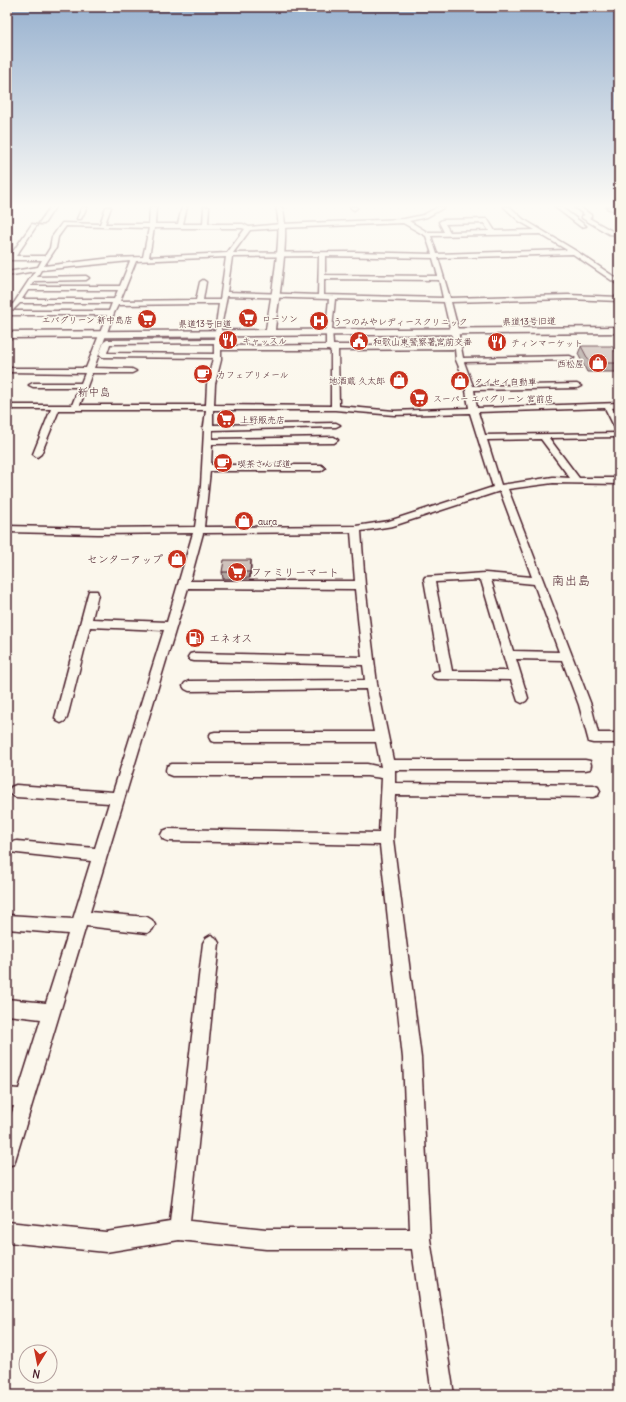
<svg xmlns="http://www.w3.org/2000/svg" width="626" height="1402" font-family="Delius,'Klee One',sans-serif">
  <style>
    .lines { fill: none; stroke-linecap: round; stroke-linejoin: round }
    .minor-casing { stroke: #4a1f2b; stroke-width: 3 }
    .tertiary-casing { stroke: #4a1f2b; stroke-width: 3 }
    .minor { fill: #fbf7ec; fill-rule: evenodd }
    .tertiary { fill: #fbf7ec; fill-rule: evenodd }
    .wall { fill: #b2a7a2; stroke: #4a1f2b }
    .shaded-wall { fill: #918884; stroke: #4a1f2b }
    .building { fill: #cfc2bc; stroke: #4a1f2b }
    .labels { text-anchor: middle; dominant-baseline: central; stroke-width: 3; stroke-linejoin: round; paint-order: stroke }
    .far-poi-label { font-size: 9px; fill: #4a1f2b; stroke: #fbf7ec; text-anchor: start }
    .far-street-label { font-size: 9px; fill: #4a1f2b; stroke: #fbf7ec }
    .far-quarter-label { font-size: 11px; fill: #4a1f2b; stroke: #fbf7ec }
    .poi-label { font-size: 11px; fill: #4a1f2b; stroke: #fbf7ec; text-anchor: start }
    .quarter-label { font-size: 13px; fill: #4a1f2b; stroke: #fbf7ec }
  </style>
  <rect width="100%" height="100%" fill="#fbf7ec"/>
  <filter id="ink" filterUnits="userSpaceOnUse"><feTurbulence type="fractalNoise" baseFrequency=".025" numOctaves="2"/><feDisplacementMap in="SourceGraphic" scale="8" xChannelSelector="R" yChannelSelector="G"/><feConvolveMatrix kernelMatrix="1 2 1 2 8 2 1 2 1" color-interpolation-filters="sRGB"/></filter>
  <g filter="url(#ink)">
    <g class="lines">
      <g class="minor-casing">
        <path id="minor" d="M50,207h5l-11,17h-4l-1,-1z
          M82,207h5l-6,12h-4z
          M106,207h5l-6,17h44l1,-17h6l-1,17h23l4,-17h5l-4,17h20l1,-17h5l-1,17h35l6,3 32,-3 123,-5 19,-4 15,-8h7l-18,10 -18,4 18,11h17l-5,-10 3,-2 44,-1 2,1 7,11 40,-1 -16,-9 -15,-14h6l13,12 53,32 43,29v5l-2,-1 -44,-30 -135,4 12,40 118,-3 51,2v4l-51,-2 -117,3 6,23 6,33 107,-2 4,2 -4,2 -106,2 9,24 104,-2 4,2 -4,2 -103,2 3,18 142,-5v4l-7,1 7,12v10l-4,-2 -10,-20 -127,4 7,23 134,-2v4l-70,1 30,40h40v6l-66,-1 -45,6 83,216 7,28h21v10h-26l-4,-1 -10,-37 -17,-45 -46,-1 12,39 -2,3 -4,2 -4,-2 -7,-21 -73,-1 -4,-1 -2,-3 2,-3 6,-1 -16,-92 1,-2 60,-4 47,4 -32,-86 -107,35 -32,5 4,54 12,99 16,76h192l5,1 1,4 -1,4 -5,1h-190v13l198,2 5,2 2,4 -2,4 -5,2 -198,-2 -2,44 28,219 9,181 24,156h-22l-20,-146h-146l-87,-9 -73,12 -99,-10v-20l99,10 64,-10 33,-279 3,-5 5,-3 5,3 3,5 -29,278 76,8h144l-7,-171 -23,-213 -212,-4 -5,-2 -2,-4 2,-4 5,-2 211,4 3,-55 -15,-2h-195l-5,-2 -1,-4 1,-4 5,-2h195l14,3 -5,-25h-161l-4,-1 -2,-4 2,-4 4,-1h159l-8,-43 -177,2 -4,-2 -2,-3 2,-3 4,-2 176,-1 -2,-15 -169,-4 -4,-1 -2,-3 2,-3 4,-1 168,4 -7,-68 -167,-1 -98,324 57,5 5,3 3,5 -3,5 -5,3 -61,-7 -70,231 -2,7 -7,2v-38l7,-22h-7v-18l12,1 22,-70 -34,-4v-16l39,4 22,-69 -61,-5v-14l66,4 18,-58 -74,-8 -5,-1 -2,-5 2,-5 5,-1 78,7 14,-45 -93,-6 -5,-2 -2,-4 2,-4 5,-2 97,7 51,-162 -74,-3 -23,91 -2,3 -4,2 -4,-2 -2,-3 33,-124 1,-3h8l1,3 -6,25 75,3 26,-89 -95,1 -91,-2v-6l91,2 97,-1 6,-41 3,-56 -1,-2 1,-2 2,-16h-147l-18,44 -4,3 -4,-3 18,-45h-44v-4h65l7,-18h-46l-4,-2 4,-2h48l4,-10 -78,-1v-4h79l21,-53h-100v-6l7,-6 21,-32 -28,5v-4l31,-5 4,-7h-35v-4h3l22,-32 5,1 -21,31h29l5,-8 2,-11 10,-14 38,1zM403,223l23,13 6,18 -78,-2 -121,1 17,-23 31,-2zM484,223l5,8 -39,1 -5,-8zM66,226l83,2 -6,29 -31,1 -68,8 12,-18 2,-11zM154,228h88l3,1 -18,24 -78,4zM540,234l27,16 -130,4 -6,-18zM319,256l-1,39 -91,-3 5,-35zM325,256l108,2 5,18 -113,-1zM226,257l-6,43h-17l3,-18 -3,-2 -3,2 -4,18 -76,1 16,-40zM130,261l-10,25h-89l3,-5 52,-1 3,-2 -3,-2 -49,1 4,-7zM324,279l115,1 4,18 -119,-3zM28,290h90l-4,9h-92zM227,296l102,3 -3,30v16l-105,1v-19zM335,299l109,3 10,43h-121l-1,-16zM20,303h92l-3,8h-97zM197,304h22l-5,35 -107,1 -3,2 -5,13 4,2 110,1 -6,26 -1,21h-126l12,-32h40l4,-2 -4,-2 -38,-1 20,-55 4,-8zM214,343v11l-107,-1 3,-9zM455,349l1,11 8,19 5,29 -75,3 -55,-5 -1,-56zM221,350h108l2,2v54l-117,-1 1,-21 6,-24zM213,410h122l59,5 76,-2 23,74 -104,34 -33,5 -152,1 6,-56h111l4,-3 -4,-3h-110l1,-21 122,-1 4,-3 -4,-3 -122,2v-9l124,-3 4,-2 -4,-2 -123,2zM541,439l29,39 -17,-1 -52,8 -14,-45zM351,532l4,49h-165l13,-48zM481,580l27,91h-56l-17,-89zM491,580l43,4 25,68 -46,-1z
          M350,207h6l1,1 -3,2z
          M555,207h6l25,19 -5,1z
          M574,207h6l11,8v2l-2,1 23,13h7v4l-10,-1 -27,-16v-2l3,-1z
          M607,207l12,1v4l-12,-4z"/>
      </g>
      <g class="tertiary-casing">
        <path id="tertiary" d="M276,207h6c9,26 -4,94 -7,123l344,-3v6l-612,5v-6l259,-2c4,-29 18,-97 10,-123z"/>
      </g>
      <use href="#minor" class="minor"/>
      <use href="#tertiary" class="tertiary"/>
    </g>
    <path class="wall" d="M581,346l38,12v14h-32l-9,-18z
      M251,566l-1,12 -27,1 -1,-7z"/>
    <path class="shaded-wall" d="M251,560v6l-1,12v-6z"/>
    <path class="building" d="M581,346h31l7,12v5h-29z
      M224,560h27l-1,12h-28z"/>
  </g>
  <linearGradient id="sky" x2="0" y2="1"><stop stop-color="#97b1cf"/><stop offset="0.51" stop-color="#fdfbf6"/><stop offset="1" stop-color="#fdfbf6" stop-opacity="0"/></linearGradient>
  <rect width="626" height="404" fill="url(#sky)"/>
  <defs>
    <g id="supermarket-disc" transform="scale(1)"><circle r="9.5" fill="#c8321e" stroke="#fbf7ec"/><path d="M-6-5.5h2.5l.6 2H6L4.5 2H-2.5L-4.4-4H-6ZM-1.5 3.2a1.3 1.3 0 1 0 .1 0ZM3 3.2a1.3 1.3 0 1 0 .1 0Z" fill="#fff"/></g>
    <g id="hospital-disc" transform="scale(1)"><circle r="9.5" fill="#c8321e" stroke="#fbf7ec"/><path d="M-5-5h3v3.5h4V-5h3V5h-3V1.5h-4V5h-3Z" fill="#fff"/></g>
    <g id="restaurant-disc" transform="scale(1)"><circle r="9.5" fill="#c8321e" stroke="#fbf7ec"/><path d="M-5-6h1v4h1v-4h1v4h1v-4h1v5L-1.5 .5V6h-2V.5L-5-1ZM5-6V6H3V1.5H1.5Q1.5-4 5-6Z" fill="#fff"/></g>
    <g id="civic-disc" transform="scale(1)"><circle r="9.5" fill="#c8321e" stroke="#fbf7ec"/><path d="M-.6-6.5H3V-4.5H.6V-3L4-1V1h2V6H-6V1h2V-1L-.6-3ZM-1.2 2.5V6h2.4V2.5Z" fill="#fff"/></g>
    <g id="shop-disc" transform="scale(1)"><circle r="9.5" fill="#c8321e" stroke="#fbf7ec"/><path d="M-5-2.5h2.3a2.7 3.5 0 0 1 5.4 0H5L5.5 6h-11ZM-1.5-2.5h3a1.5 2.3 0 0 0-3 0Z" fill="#fff"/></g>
    <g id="cafe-disc" transform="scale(1)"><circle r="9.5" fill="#c8321e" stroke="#fbf7ec"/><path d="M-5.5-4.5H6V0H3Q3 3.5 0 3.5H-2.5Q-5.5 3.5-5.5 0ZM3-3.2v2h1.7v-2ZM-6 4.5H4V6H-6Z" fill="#fff"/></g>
    <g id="fuel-disc" transform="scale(1)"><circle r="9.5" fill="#c8321e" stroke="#fbf7ec"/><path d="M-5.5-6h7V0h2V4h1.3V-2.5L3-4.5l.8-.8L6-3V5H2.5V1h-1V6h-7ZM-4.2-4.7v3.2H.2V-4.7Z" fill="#fff"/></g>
  </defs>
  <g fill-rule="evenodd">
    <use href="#supermarket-disc" x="248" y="318"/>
    <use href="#supermarket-disc" x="147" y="319"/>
    <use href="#hospital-disc" x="319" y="321"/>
    <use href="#restaurant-disc" x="228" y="340"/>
    <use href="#civic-disc" x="359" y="341"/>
    <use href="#restaurant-disc" x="497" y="342"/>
    <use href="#shop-disc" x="598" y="363"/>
    <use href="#cafe-disc" x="203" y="374"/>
    <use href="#shop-disc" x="399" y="380"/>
    <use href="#shop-disc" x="460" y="381"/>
    <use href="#supermarket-disc" x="419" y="398"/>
    <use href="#supermarket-disc" x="226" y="419"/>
    <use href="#cafe-disc" x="223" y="463"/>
    <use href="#shop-disc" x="244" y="521"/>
    <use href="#shop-disc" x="177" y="559"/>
    <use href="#supermarket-disc" x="237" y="572"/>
    <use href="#fuel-disc" x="195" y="638"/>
  </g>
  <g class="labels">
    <g class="far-poi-label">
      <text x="262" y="318">ローソン</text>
      <text x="133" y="319" text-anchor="end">エバグリーン 新中島店</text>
      <text x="333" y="321">うつのみやレディースクリニック</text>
      <text x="242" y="340">キャッスル</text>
      <text x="373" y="341">和歌山東警察署宮前交番</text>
      <text x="511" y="342">ティンマーケット</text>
      <text x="584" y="363" text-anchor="end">西松屋</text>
      <text x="217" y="374">カフェプリメール</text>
      <text x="385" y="380" text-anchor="end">地酒蔵 久太郎</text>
      <text x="474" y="381">タイセイ自動車</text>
      <text x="433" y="398">スーパー エバグリーン 宮前店</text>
      <text x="240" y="419">上野販売店</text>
      <text x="237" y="463">喫茶さんぽ道</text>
      <text x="258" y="521">aura</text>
    </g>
    <g class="far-street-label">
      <text transform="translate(529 321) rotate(-1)">県道13号旧道</text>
      <text x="205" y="323">県道13号旧道</text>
    </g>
    <g class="far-quarter-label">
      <text x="94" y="392">新中島</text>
    </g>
    <g class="poi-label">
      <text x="163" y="559" text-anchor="end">センターアップ</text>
      <text x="251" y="572">ファミリーマート</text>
      <text x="209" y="638">エネオス</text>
    </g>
    <g class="quarter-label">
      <text x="571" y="580">南出島</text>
    </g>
  </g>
  <rect width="626" height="1402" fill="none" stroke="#fbf7ec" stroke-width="24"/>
  <rect x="12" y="12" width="602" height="1378" fill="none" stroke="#4a1f2b" stroke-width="1.5" filter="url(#ink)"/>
  <g transform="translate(38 1364) rotate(190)"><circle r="19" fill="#fbf7ec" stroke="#b4a19f"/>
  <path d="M0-3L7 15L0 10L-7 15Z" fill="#c8321e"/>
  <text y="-6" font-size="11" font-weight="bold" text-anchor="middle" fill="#4a1f2b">N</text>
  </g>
</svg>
